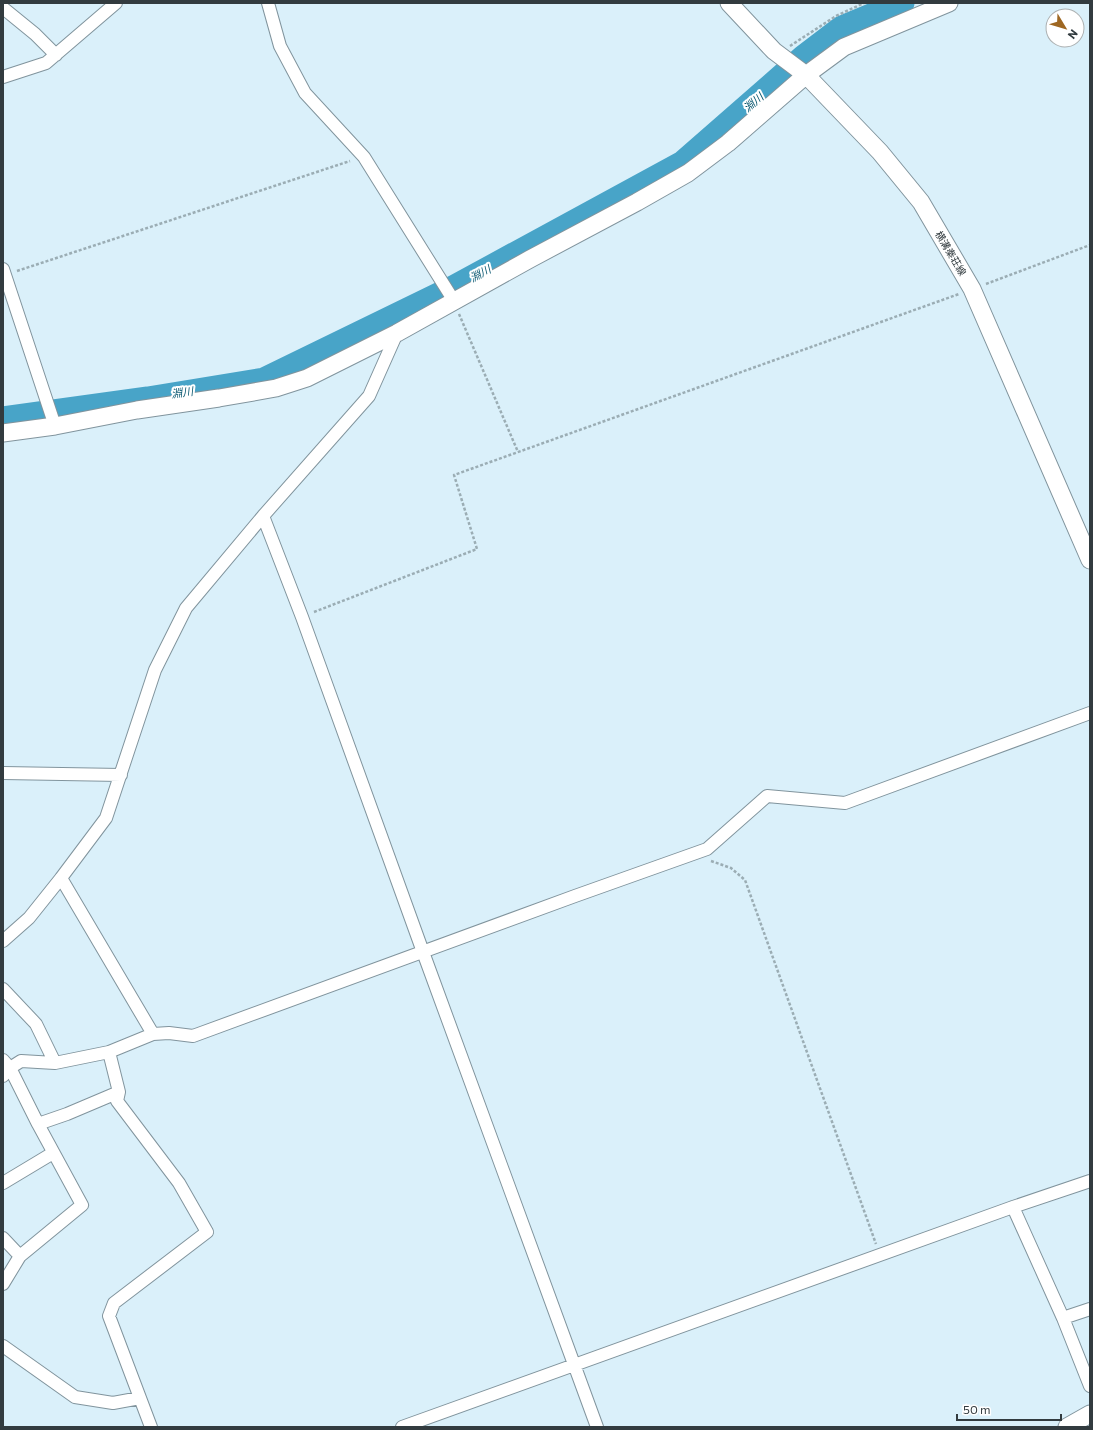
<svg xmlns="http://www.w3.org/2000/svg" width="1093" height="1430" font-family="Commissioner,'Noto Sans JP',sans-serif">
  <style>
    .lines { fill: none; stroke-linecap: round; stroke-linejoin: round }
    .river { stroke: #48a4c8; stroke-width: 25 }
    .street-casing { stroke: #81949d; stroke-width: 14 }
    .secondary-casing { stroke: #81949d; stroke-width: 19 }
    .path { stroke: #9badb4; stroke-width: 2.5; stroke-dasharray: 3 2; stroke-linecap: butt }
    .street { stroke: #fff; stroke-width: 12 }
    .secondary { stroke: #fff; stroke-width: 17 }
    .labels { text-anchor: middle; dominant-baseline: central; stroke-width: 4; stroke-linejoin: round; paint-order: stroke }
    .street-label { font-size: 10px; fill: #323b3f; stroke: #fff }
    .water-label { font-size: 11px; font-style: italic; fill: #07566f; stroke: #fff }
  </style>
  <rect width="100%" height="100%" fill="#daf0fa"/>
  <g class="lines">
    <path class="river" d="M3,419l145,-20 116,-19 191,-93 228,-124 121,-106 38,-29 60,-25"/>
    <g class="street-casing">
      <path id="street" d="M268,3l12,43 25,47 59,64 90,144
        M3,8l32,26 21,21
        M3,77l43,-14 70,-60
        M3,269l52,157
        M263,516l39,101 121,335 174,475
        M3,773l118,2
        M61,878l92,156
        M3,941l26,-23 32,-40 45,-60 49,-148 31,-62 77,-92 106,-120 28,-63
        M3,989l33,35 19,39
        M3,1060l7,8 11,-7 34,2 54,-11
        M3,1076l7,-8 28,56 44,81 -62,51 -17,28
        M38,1124l29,-10 52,-22
        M3,1183l50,-30
        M1013,1207l50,111 27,68
        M3,1238l17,18
        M1063,1318l27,-9
        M3,1346l72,51 38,6 27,-5
        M151,1427l-42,-111 5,-13 93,-71 -28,-49 -62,-82 2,-9 -10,-40 44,-18 16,-1 24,3 382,-140 132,-47 60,-53 78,7 245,-90
        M402,1427l611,-220 77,-26"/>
    </g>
    <g class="secondary-casing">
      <path id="secondary" d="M729,3l45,48 32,24 74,77 41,50 51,87 118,271
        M3,433l52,-7 82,-16 82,-12 57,-10 31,-10 90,-45 133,-74 107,-57 51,-29 40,-30 78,-68 38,-28 105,-44
        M1067,1427l23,-13"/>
    </g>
    <path class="path" d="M790,46l46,-30 28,-13
      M17,271l333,-110
      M986,284l104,-39
      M459,314l59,138
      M314,612l163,-63 -23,-74 505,-181
      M711,861l20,7 14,12 131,364"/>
    <use href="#street" class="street"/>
    <use href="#secondary" class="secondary"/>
  </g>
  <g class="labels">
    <g class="street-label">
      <text transform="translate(951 253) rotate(59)">横溝秦荘線</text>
    </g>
    <g class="water-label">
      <text transform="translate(753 102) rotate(-41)">淵川</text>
      <text transform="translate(480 273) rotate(-28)">淵川</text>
      <text transform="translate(182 392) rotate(-8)">淵川</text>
    </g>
  </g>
  <rect width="1093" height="1430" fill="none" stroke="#323b3f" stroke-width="8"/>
  <g transform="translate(1065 28) rotate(128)"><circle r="19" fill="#ffffff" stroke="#adb1b2"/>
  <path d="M0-3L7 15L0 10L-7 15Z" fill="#9e6722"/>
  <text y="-6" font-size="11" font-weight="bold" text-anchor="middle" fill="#323b3f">N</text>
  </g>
  <path d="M957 1414v6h104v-6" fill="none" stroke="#323b3f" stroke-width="2"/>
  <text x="963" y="1414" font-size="12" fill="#323b3f" stroke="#ffffff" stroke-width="3" paint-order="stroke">50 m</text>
</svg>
